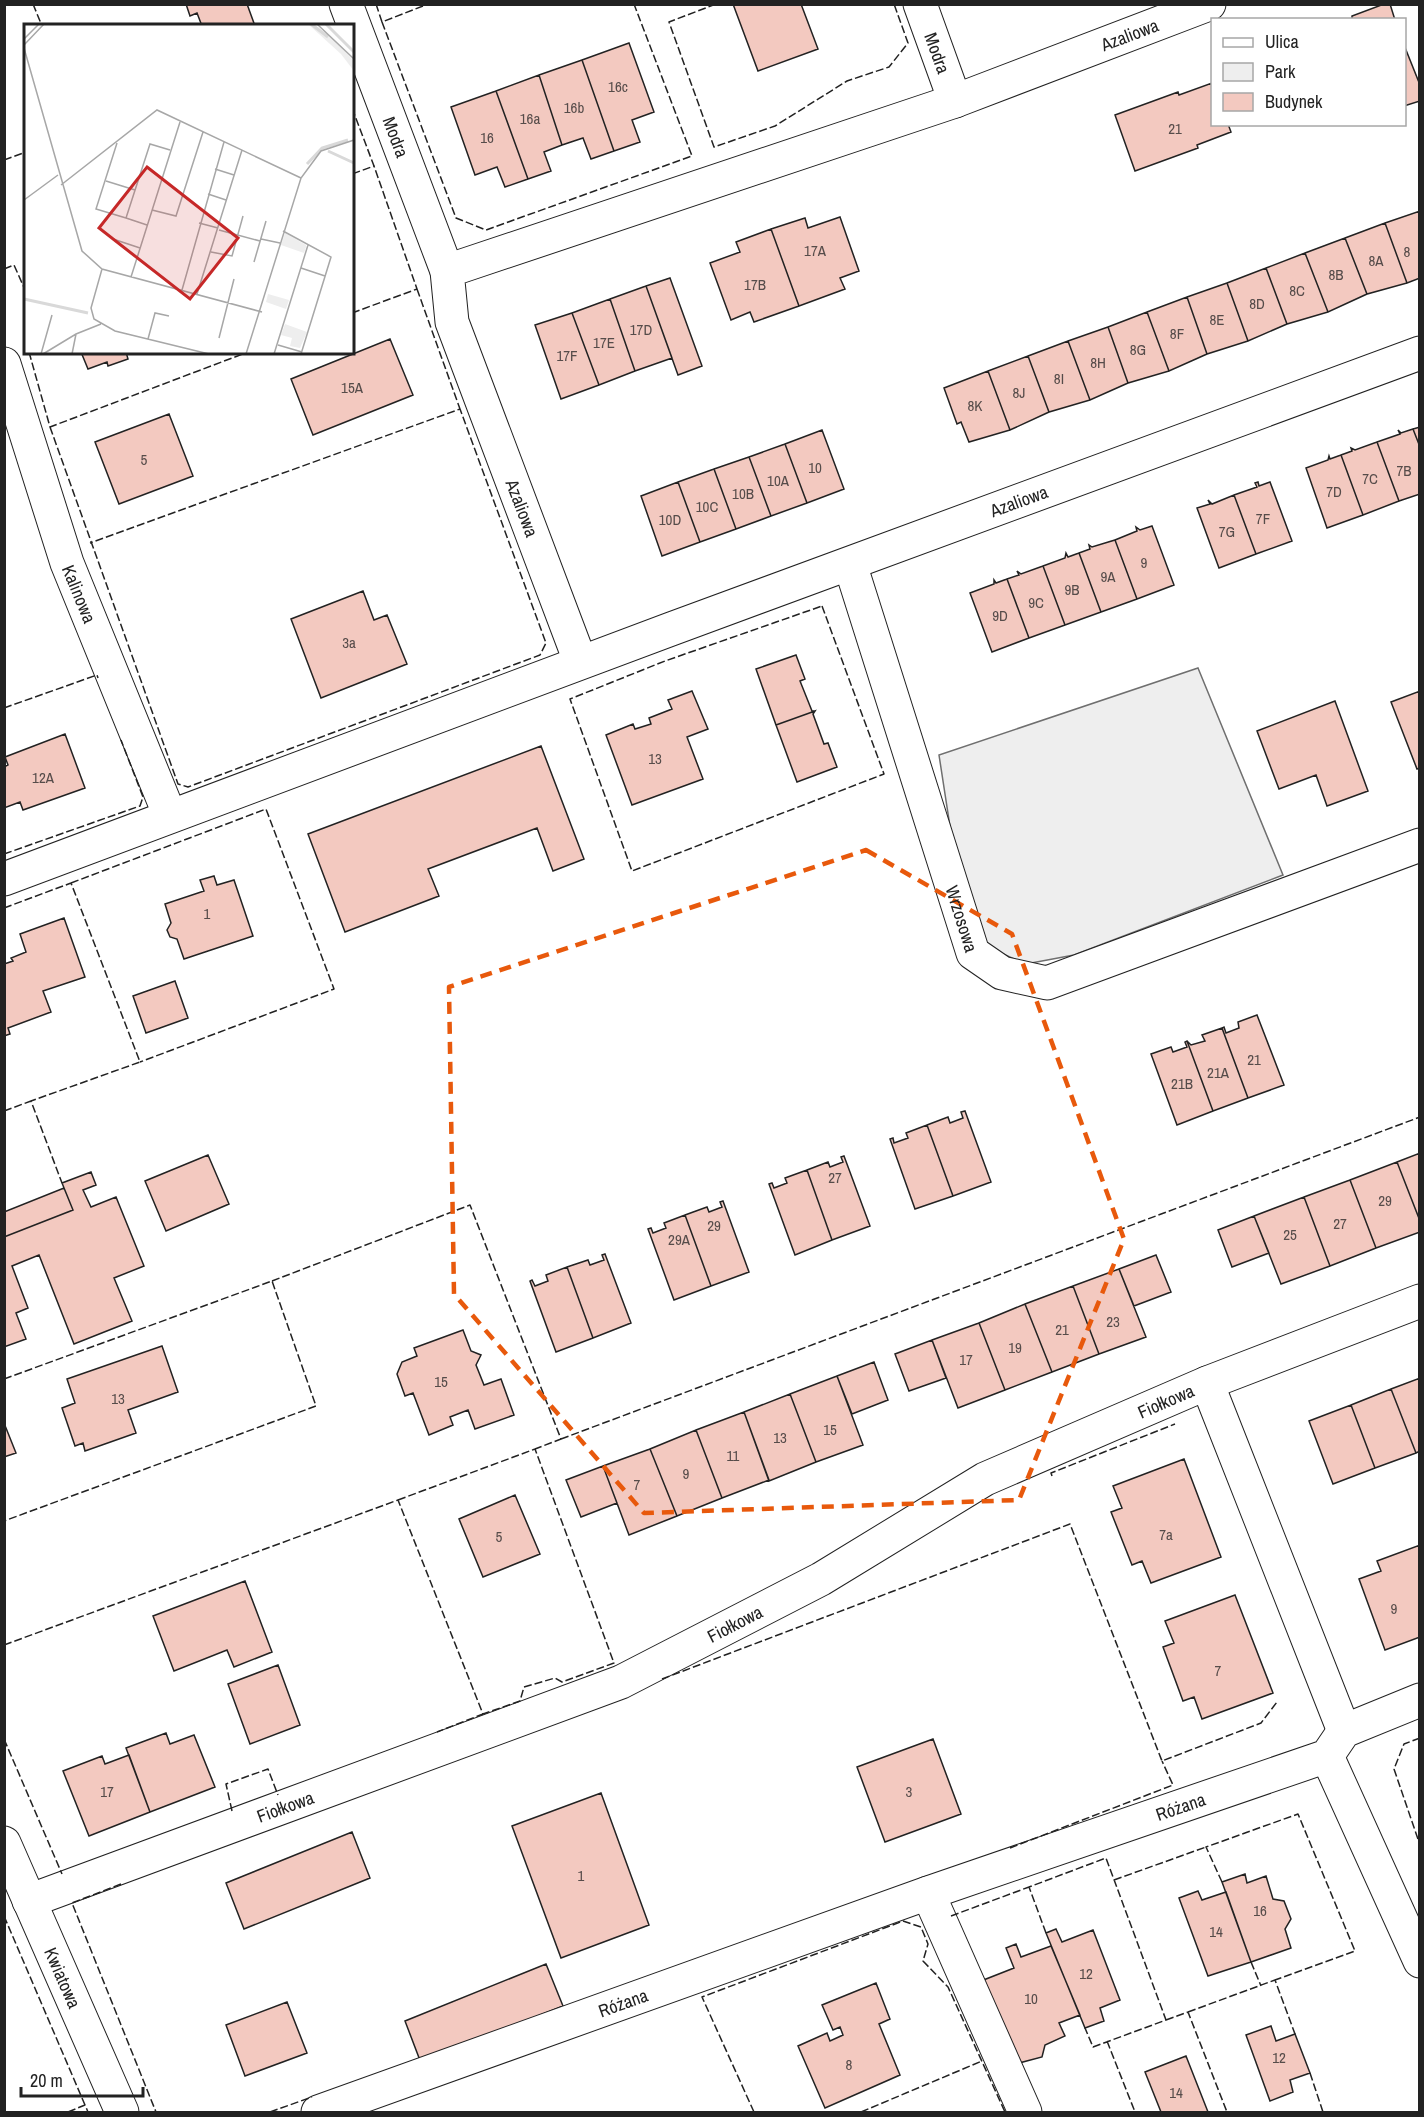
<svg xmlns="http://www.w3.org/2000/svg" width="1424" height="2117" font-family="'Archivo Narrow',sans-serif">
  <style>
    .green { fill: #eee; stroke: #6f6f6f; stroke-width: 1.5 }
    .building { fill: #f3c9c0; stroke: #222; stroke-width: 1.5 }
    .lines { fill: none; stroke-linecap: round; stroke-linejoin: round }
    .minor-casing { stroke: #222; stroke-width: 35 }
    .minor { stroke: #fff; stroke-width: 33 }
    .fence { stroke: #222; stroke-width: 1.5; stroke-dasharray: 8 3; stroke-linecap: butt }
    .marked { fill: none; stroke: #e8590c; stroke-width: 4.5; stroke-dasharray: 12 8; stroke-linejoin: round }
    .labels { text-anchor: middle; dominant-baseline: central; stroke-width: 4.5; stroke-linejoin: round; paint-order: stroke }
    .number-label { font-size: 15px; fill: #564c4a }
    .street-label { font-size: 18px; fill: #222; stroke: #fff }
    .inset-river { fill: none; stroke: #d9d9d9; stroke-width: 3 }
    .inset-road { fill: none; stroke: #a7a7a7; stroke-width: 1.5 }
    .view { fill: #c62828; fill-opacity: 0.15; stroke: #c62828; stroke-width: 3 }
    .inset-edge { fill: none; stroke: #222; stroke-width: 3 }
  </style>
  <rect width="100%" height="100%" fill="#fff"/>
  <path class="green" d="M1198,668l85,207 -209,80 -48,9 -41,-18 -28,-74 -18,-117z"/>
  <path class="building" d="M186,4h61l8,22h-53l-5,-13 -7,3z
    M733,4h68l17,45 -60,22z
    M1384,4h6l5,16h-43v-4z
    M629,43l25,69 -22,8 8,22 -26,9 -32,-91z
    M1404,45l16,40v16l-16,5z
    M582,60l32,91 -23,8 -8,-21 -21,7 -23,-70z
    M539,75l23,70 -18,7 7,19 -23,8 -32,-88z
    M1212,83v41h16l3,8 -34,13 1,3 -63,23 -20,-56 63,-23 1,3z
    M496,91l32,88 -23,8 -8,-20 -22,8 -24,-68z
    M1420,211v67l-13,5 -22,-60z
    M840,217l19,54 -19,7 5,11 -46,17 -28,-77 34,-11 3,10z
    M1385,223l22,60 -40,11 -22,-56z
    M771,229l28,77 -45,16 -4,-10 -19,8 -21,-57 30,-11 -4,-10z
    M1345,238l22,56 -39,18 -23,-59z
    M1305,253l23,59 -41,12 -21,-56z
    M1266,268l21,56 -39,17 -21,-58z
    M670,278l32,88 -24,9 -32,-89z
    M1227,283l21,58 -41,13 -20,-57z
    M646,286l26,72 -37,13 -25,-72z
    M1187,297l20,57 -38,17 -22,-59z
    M610,299l25,72 -36,14 -27,-72z
    M1147,312l22,59 -41,12 -20,-56z
    M572,313l27,72 -38,14 -26,-74z
    M1108,327l20,56 -38,17 -22,-59z
    M390,339l23,56 -100,40 -22,-56z
    M1068,341l22,59 -41,12 -21,-56z
    M81,352h45l2,7 -20,7 -1,-4 -19,7z
    M1028,356l21,56 -39,18 -22,-59z
    M988,371l22,59 -41,12 -8,-20 -4,2 -13,-36z
    M169,414l24,62 -74,28 -24,-62z
    M1420,427v20l-7,-18z
    M1413,429l7,18v47l-21,7 -22,-59 23,-8 -2,-4 3,3z
    M822,430l22,59 -37,14 -22,-59z
    M1377,442l22,59 -36,14 -22,-60 11,-4 -1,-3 4,2z
    M785,444l22,59 -36,13 -22,-59z
    M1341,455l22,60 -36,13 -21,-60 22,-8 1,-4 1,3z
    M749,457l22,59 -35,13 -22,-60z
    M714,469l22,60 -36,13 -22,-60z
    M678,482l22,60 -38,14 -21,-60z
    M1258,482l1,4 11,-4 22,59 -36,13 -22,-59 23,-8 -2,-4z
    M1234,495l22,59 -37,14 -22,-60 13,-4 -2,-4 4,4z
    M1152,526l22,59 -37,14 -22,-59 22,-9 -1,-4 4,3z
    M1115,540l22,59 -36,13 -22,-59 11,-4 -1,-4 3,2z
    M1066,553l2,4 11,-4 22,59 -36,13 -22,-59 22,-8z
    M1043,566l22,59 -36,13 -22,-59 12,-4 -2,-4 4,3z
    M1007,579l22,59 -37,14 -22,-59 24,-9v-4l2,3z
    M363,591l11,29 13,-5 20,49 -86,34 -30,-79z
    M796,655l9,24 -5,2 12,30h3l-39,14 -20,-56z
    M692,691l16,38 -21,8 16,42 -71,26 -26,-70 27,-11 2,5 16,-5 -2,-6 23,-9 -4,-9z
    M1420,691v77l-3,1 -26,-67z
    M1335,701l33,90 -41,15 -11,-31 -37,14 -22,-58z
    M815,711l-2,3 11,30 4,-1 9,24 -40,15 -21,-57z
    M65,734l20,54 -62,22 -3,-8 -16,6v-41l4,-2 -3,-8z
    M541,746l43,113 -31,12 -16,-43 -109,41 11,27 -94,36 -37,-98z
    M214,876l3,9 17,-5 19,56 -69,23 -7,-20 -7,-2 -3,-7 4,-7 -6,-19 39,-13 -4,-11z
    M64,918l21,59 -42,14 8,21 -43,16 2,6 -6,2v-72l9,-3 -2,-3 15,-6 -6,-18z
    M175,981l13,37 -42,15 -13,-37z
    M1257,1015l27,70 -36,13 -26,-70 2,-1 2,6 13,-5 -1,-6z
    M1222,1028l26,70 -35,13 -26,-70 4,4 14,-4 -3,-6z
    M1187,1041l26,70 -36,14 -26,-71 20,-7 2,5 14,-5 -2,-5z
    M965,1111l26,71 -38,14 -26,-71 21,-8 2,6 13,-5 -2,-6z
    M927,1125l26,71 -38,13 -25,-70 3,-1 1,5 14,-5 -2,-5z
    M1420,1153v68l-23,-59z
    M208,1155l21,49 -63,27 -21,-50z
    M844,1156l26,70 -38,14 -25,-70 21,-8 2,5 13,-5 -2,-5z
    M1397,1162l23,59v11l-44,16 -26,-68z
    M807,1170l25,70 -37,15 -26,-71 3,-1 2,5 13,-5 -2,-5z
    M91,1172l5,13 -13,5 8,17 25,-10 28,69 -30,12 18,43 -58,23 -35,-89 -27,11 16,42 -12,5 10,26 -22,8v-110l69,-27 -11,-27z
    M1350,1180l26,68 -46,18 -26,-69z
    M64,1188l9,22 -69,27v-25z
    M1304,1197l26,69 -49,18 -27,-68z
    M723,1201l26,71 -38,14 -26,-71 22,-8 2,5 13,-5 -2,-5z
    M685,1215l26,71 -37,14 -26,-71 3,-1 2,5 13,-5 -2,-5z
    M1254,1216l15,37 -37,14 -14,-37z
    M605,1254l26,69 -38,15 -26,-71 21,-7 2,5 14,-5 -2,-5z
    M1156,1255l15,37 -37,14 -15,-37z
    M567,1267l26,71 -37,14 -26,-71 2,-1 3,6 13,-5 -2,-6z
    M1119,1269l27,68 -47,17 -26,-68z
    M1073,1286l26,68 -47,18 -27,-68z
    M1025,1304l27,68 -47,18 -26,-67z
    M979,1323l26,67 -47,18 -26,-68z
    M463,1330l8,21 10,4 -5,10 8,20 17,-6 13,36 -39,14 -7,-19 -18,7 3,8 -24,10 -16,-42 -8,3 -8,-22 5,-12 15,-6 -3,-8z
    M932,1340l14,38 -37,13 -14,-37z
    M162,1346l16,46 -50,18 8,23 -51,18 -2,-8 -8,3 -13,-38 13,-5 -8,-24z
    M874,1362l14,38 -36,14 -15,-38z
    M837,1376l26,69 -47,17 -26,-68z
    M1420,1378v73l-4,2 -25,-64z
    M1391,1389l25,64 -41,15 -24,-63z
    M790,1394l26,68 -47,19 -25,-69z
    M1351,1405l24,63 -42,16 -24,-63z
    M744,1412l25,68 -47,18 -26,-68z
    M4,1423l12,30 -12,4z
    M696,1430l26,68 -45,18 -27,-67z
    M650,1449l27,67 -48,19 -26,-69z
    M1184,1459l37,98 -70,26 -9,-22 -10,4 -21,-53 11,-4 -9,-22z
    M603,1466l14,37 -36,14 -15,-37z
    M515,1495l25,59 -57,23 -24,-58z
    M1420,1545v92l-35,13 -26,-71 22,-8 -4,-10z
    M245,1581l27,71 -38,15 -7,-17 -53,21 -21,-55z
    M1235,1595l38,98 -71,26 -8,-22 -11,4 -20,-54 11,-4 -9,-22z
    M278,1665l22,60 -50,19 -22,-60z
    M166,1733l4,11 24,-9 21,52 -65,25 -24,-64z
    M933,1739l28,75 -76,28 -28,-75z
    M129,1755l21,57 -61,24 -26,-65 39,-15 3,8z
    M601,1793l48,132 -88,33 -49,-132z
    M352,1832l18,46 -126,51 -18,-46z
    M1245,1874l2,9 19,-7 7,23 11,2 7,18 -6,10 6,19 -40,14 -29,-80z
    M1198,1891l4,9 24,-8 25,70 -43,14 -29,-78z
    M1056,1929l6,13 31,-12 27,70 -20,8 4,13 -19,7 -39,-95z
    M1016,1944l5,13 30,-11 29,69 -21,8 6,13 -20,9 -3,12 -23,6 -38,-82 33,-13 -8,-20z
    M546,1964l17,42 -142,57 -16,-42z
    M876,1983l14,36 -11,5 21,51 -75,33 -27,-62 29,-13 3,8 13,-6 -3,-8 -7,3 -11,-25z
    M287,2002l20,51 -62,23 -19,-51z
    M1271,2026l5,15 19,-7 15,39 -20,7 3,12 -23,9 -24,-66z
    M1186,2056l22,56h-47l-16,-40z"/>
  <g class="lines">
    <g class="minor-casing">
      <g id="minor">
        <path id="s1" d="M346,4l101,267"/>
        <path id="s2" d="M920,4l35,97"/>
        <path id="s3" d="M4,364l63,199 103,253"/>
        <path id="s4" d="M850,564l123,389 29,20 45,10 373,-138"/>
        <path id="s5" d="M580,661l-128,-339 -5,-51 508,-170 254,-97"/>
        <path id="s6" d="M4,879c471,-179 943,-352 1416,-526"/>
        <path d="M1207,1383l137,348"/>
        <path d="M1327,1756l93,205"/>
        <path id="s7" d="M4,1843l118,269"/>
        <path d="M928,1893l97,219"/>
        <path id="s8" d="M29,1901l592,-219 200,-103 164,-100 222,-96 213,-82"/>
        <path id="s9" d="M318,2112l610,-219 399,-137 17,-25 76,-31"/>
      </g>
    </g>
    <use href="#minor" class="minor"/>
    <path class="fence" d="M33,4l9,22
      M376,4l6,18 46,-18
      M716,4l-47,18 45,125 61,-21 72,-45 42,-14 19,-24 -14,-39
      M382,22l74,196 30,12 206,-74 -58,-152
      M352,108l22,58 -22,8
      M4,160l22,-8
      M4,269l10,-4 12,27
      M417,289l43,120
      M352,313l65,-24 -43,-123
      M29,352l21,75 198,-75
      M50,427l128,357 10,3 352,-132 6,-12 -86,-234 -370,134
      M822,606l62,168 -252,97 -62,-172 95,-38z
      M4,708l93,-33 1,3
      M4,854l136,-48 3,-9 -22,-57
      M71,883l195,-74 68,180 -194,73
      M4,908l67,-25 69,179 -109,39
      M4,1111l27,-10 31,82
      M272,1281l198,-76 91,234 -26,10
      M4,1379l268,-98 44,125 -312,115
      M561,1439l859,-322
      M1052,1476l-1,-3 124,-49
      M398,1500l137,-51 79,214 -52,19 -7,-4 -31,9 -4,14 -37,13
      M4,1645l394,-145 85,214 -46,18
      M662,1679l408,-155 92,237 99,-38 16,-21
      M1420,1738l-16,6 -10,25 26,76
      M4,1739l58,135
      M232,1811l-6,-27 42,-15 10,26
      M1010,1848l163,-63 -11,-24
      M1114,1880l92,-33
      M1222,1882l-16,-35 92,-33 57,137 -80,29
      M121,1884l-49,19 84,209
      M4,1916l81,189
      M951,1916l78,-29
      M1046,1933l-17,-46 77,-29 60,162 -73,27 -8,-19
      M1251,1962l10,24
      M1188,2012l87,-32 20,54
      M1166,2020l22,-8 39,100
      M1107,2041l28,71
      M1310,2073l13,39
      M68,2112l17,-7 3,7
      M270,2112l42,-15
      M754,2112l-52,-115 201,-76 18,6 7,17 -5,17 25,26 57,125
      M861,2112l121,-51"/>
  </g>
  <path class="marked" d="M866,850l146,84 112,305 -105,261 -375,13 -190,-219 -5,-307z"/>
  <g class="labels">
    <g class="number-label">
      <text x="618" y="86">16c</text>
      <text x="574" y="107">16b</text>
      <text x="530" y="118">16a</text>
      <text x="1175" y="128">21</text>
      <text x="487" y="137">16</text>
      <text x="815" y="250">17A</text>
      <text x="1407" y="251">8</text>
      <text x="1376" y="260">8A</text>
      <text x="1336" y="274">8B</text>
      <text x="755" y="284">17B</text>
      <text x="1297" y="290">8C</text>
      <text x="1257" y="303">8D</text>
      <text x="1217" y="319">8E</text>
      <text x="641" y="329">17D</text>
      <text x="1177" y="333">8F</text>
      <text x="604" y="342">17E</text>
      <text x="1138" y="349">8G</text>
      <text x="567" y="355">17F</text>
      <text x="1098" y="362">8H</text>
      <text x="1059" y="378">8I</text>
      <text x="352" y="387">15A</text>
      <text x="1019" y="392">8J</text>
      <text x="975" y="405">8K</text>
      <text x="144" y="459">5</text>
      <text x="815" y="467">10</text>
      <text x="1404" y="470">7B</text>
      <text x="1370" y="478">7C</text>
      <text x="778" y="480">10A</text>
      <text x="1334" y="491">7D</text>
      <text x="743" y="493">10B</text>
      <text x="707" y="506">10C</text>
      <text x="1263" y="518">7F</text>
      <text x="670" y="519">10D</text>
      <text x="1227" y="531">7G</text>
      <text x="1144" y="562">9</text>
      <text x="1108" y="576">9A</text>
      <text x="1072" y="589">9B</text>
      <text x="1036" y="602">9C</text>
      <text x="1000" y="615">9D</text>
      <text x="349" y="642">3a</text>
      <text x="655" y="758">13</text>
      <text x="43" y="777">12A</text>
      <text x="207" y="913">1</text>
      <text x="1254" y="1059">21</text>
      <text x="1218" y="1072">21A</text>
      <text x="1182" y="1083">21B</text>
      <text x="835" y="1177">27</text>
      <text x="1385" y="1200">29</text>
      <text x="1340" y="1223">27</text>
      <text x="714" y="1225">29</text>
      <text x="1290" y="1234">25</text>
      <text x="679" y="1239">29A</text>
      <text x="1113" y="1321">23</text>
      <text x="1062" y="1329">21</text>
      <text x="1015" y="1347">19</text>
      <text x="966" y="1359">17</text>
      <text x="441" y="1381">15</text>
      <text x="118" y="1398">13</text>
      <text x="830" y="1429">15</text>
      <text x="780" y="1437">13</text>
      <text x="733" y="1455">11</text>
      <text x="686" y="1473">9</text>
      <text x="637" y="1484">7</text>
      <text x="1166" y="1534">7a</text>
      <text x="499" y="1536">5</text>
      <text x="1394" y="1608">9</text>
      <text x="1218" y="1670">7</text>
      <text x="107" y="1791">17</text>
      <text x="909" y="1791">3</text>
      <text x="581" y="1875">1</text>
      <text x="1260" y="1910">16</text>
      <text x="1216" y="1931">14</text>
      <text x="1086" y="1973">12</text>
      <text x="1031" y="1998">10</text>
      <text x="1279" y="2057">12</text>
      <text x="849" y="2064">8</text>
      <text x="1176" y="2092">14</text>
    </g>
    <g class="street-label">
      <text stroke="none"><textPath href="#s5" startOffset="1136">Azaliowa</textPath></text>
      <text stroke="none"><textPath href="#s2" startOffset="52">Modra</textPath></text>
      <text stroke="none"><textPath href="#s1" startOffset="142">Modra</textPath></text>
      <text stroke="none"><textPath href="#s6" startOffset="1083">Azaliowa</textPath></text>
      <text transform="translate(522 508) rotate(69)">Azaliowa</text>
      <text stroke="none"><textPath href="#s3" startOffset="242">Kalinowa</textPath></text>
      <text stroke="none"><textPath href="#s4" startOffset="372">Wrzosowa</textPath></text>
      <text stroke="none"><textPath href="#s8" startOffset="1245">Fiołkowa</textPath></text>
      <text stroke="none"><textPath href="#s8" startOffset="759">Fiołkowa</textPath></text>
      <text stroke="none"><textPath href="#s8" startOffset="273">Fiołkowa</textPath></text>
      <text stroke="none"><textPath href="#s9" startOffset="915">Różana</textPath></text>
      <text stroke="none"><textPath href="#s7" startOffset="147">Kwiatowa</textPath></text>
      <text stroke="none"><textPath href="#s9" startOffset="324">Różana</textPath></text>
    </g>
  </g>
  <g transform="translate(24 24)">
    <rect width="330" height="330" fill="#fff"/>
    <path d="M284,0h6l22,18 18,19v10l-13,-17zM261,209l21,12v2l-5,15 3,-9 -23,-8zM244,270l21,6 -3,9 -20,-7zM261,300l22,8 -7,16 -10,-2 2,-8 -11,-3z" fill="#eee"/>
    <path class="inset-river" d="M287,0l17,13M302,0l28,28M304,127l26,12M283,140l15,-16 26,-8M0,275l64,14"/>
    <path class="inset-road" d="M293,0l37,35M0,15l15,-15M0,21l20,-21M0,24l58,203 20,18 160,43M93,119l-21,66 30,9M191,145l19,6M82,157l29,9M37,161l96,-75 144,68M184,170l18,6M0,176l34,-25M128,186l24,6 27,-84M175,199l19,5M123,201l-21,-7 24,-74 20,6M195,206l41,11M259,207l48,26 -30,97M89,215l27,9M237,215l19,4M187,228l21,4 11,-40M230,238l12,-41M277,244l24,8M78,245l-11,39 3,11 21,12 94,23M107,253l49,-155M158,266l42,-148M173,270l45,-144M195,314l15,-59M124,315l7,-26 14,3M254,321l24,7M17,330l11,-39M19,330l33,-20 25,-10M48,330l4,-20M222,330l55,-176 20,-27 33,-11M250,330l34,-109"/>
    <path class="view" d="M123,143l91,71 -48,61 -91,-71z"/>
    <rect width="330" height="330" class="inset-edge"/>
  </g>
  <rect width="1424" height="2117" fill="none" stroke="#222222" stroke-width="12"/>
  <rect x="1211" y="18" width="195" height="108" fill="#ffffff" stroke="#a7a7a7" stroke-width="1.5"/>
  <rect x="1223" y="38" width="30" height="9" fill="#ffffff" stroke="#a7a7a7" stroke-width="1.5"/>
  <text x="1265" y="48" font-size="18" fill="#222222">Ulica</text>
  <rect x="1223" y="63" width="30" height="18" fill="#eeeeee" stroke="#a7a7a7" stroke-width="1.5"/>
  <text x="1265" y="78" font-size="18" fill="#222222">Park</text>
  <rect x="1223" y="93" width="30" height="18" fill="#f3c9c0" stroke="#a7a7a7" stroke-width="1.5"/>
  <text x="1265" y="108" font-size="18" fill="#222222">Budynek</text>
  <path d="M21 2087v9h122v-9" fill="none" stroke="#222222" stroke-width="3"/>
  <text x="30" y="2087" font-size="18" fill="#222222" stroke="#ffffff" stroke-width="4.5" paint-order="stroke">20 m</text>
</svg>
